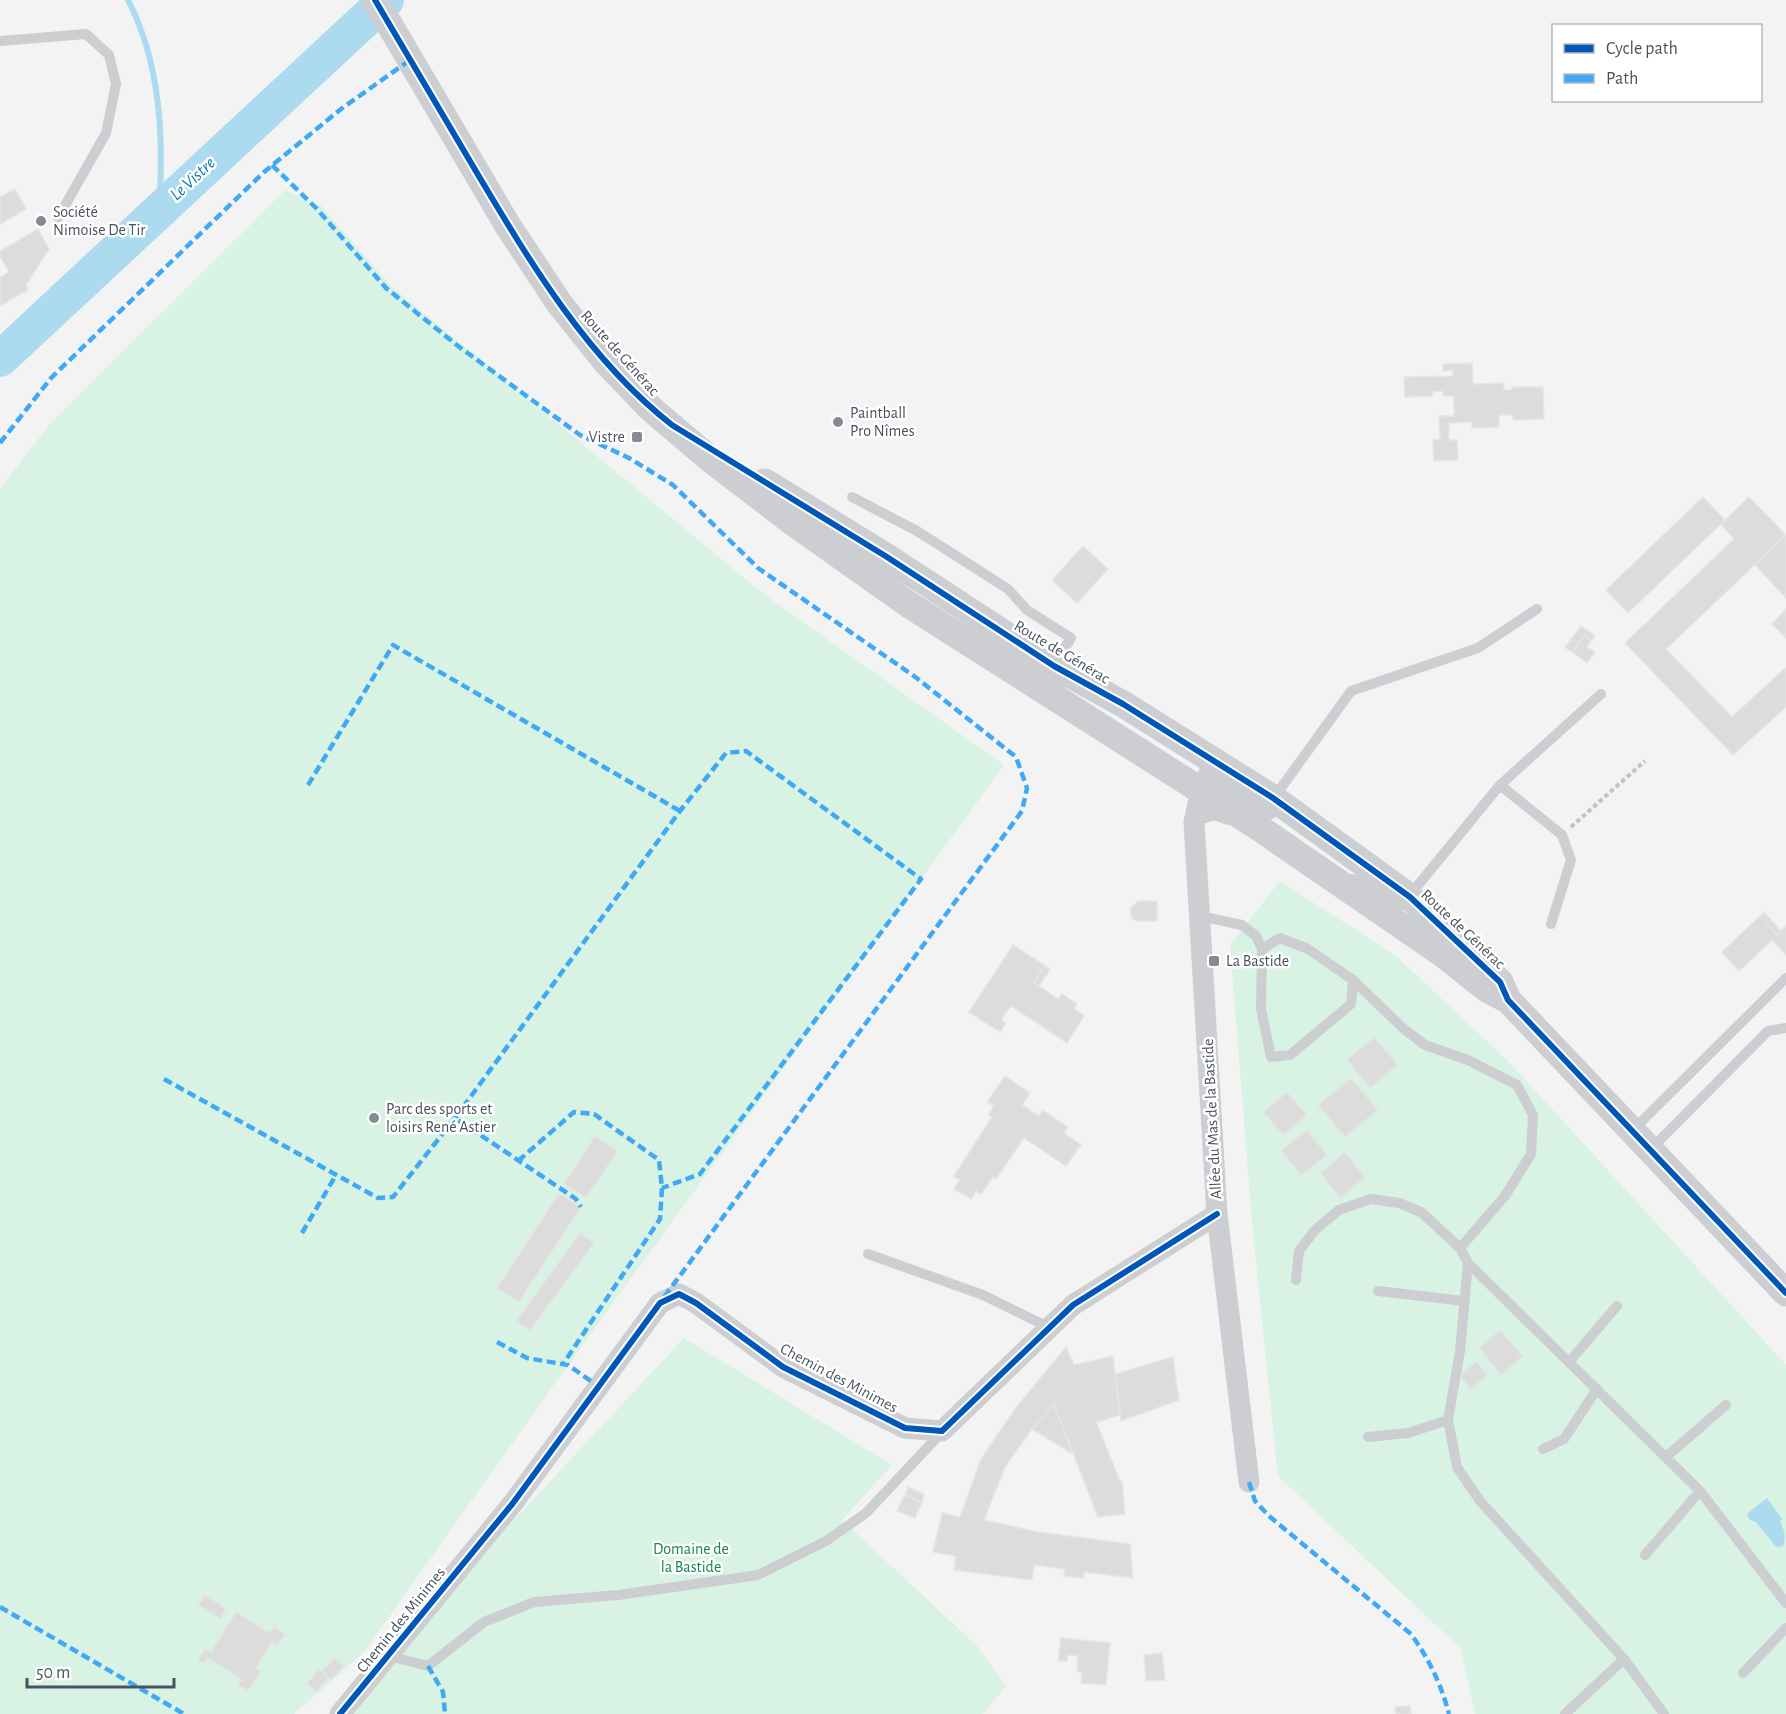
<svg xmlns="http://www.w3.org/2000/svg" width="1786" height="1714" font-family="'Alegreya Sans',sans-serif">
  <style>
    .green { fill: #d8f2e4 }
    .water { fill: #acdbf0 }
    .lines { fill: none; stroke-linecap: round; stroke-linejoin: round }
    .stream { stroke: #acdbf0; stroke-width: 6 }
    .river { stroke: #acdbf0; stroke-width: 36 }
    .building { fill: #dcdcdd; stroke: #e4e5e6; stroke-width: 1.5 }
    .path { stroke: #bac6c3; stroke-width: 4; stroke-dasharray: 4.5 3; stroke-linecap: butt }
    .service { stroke: #cdced1; stroke-width: 10 }
    .minor { stroke: #cdced1; stroke-width: 21 }
    .tertiary { stroke: #cdced1; stroke-width: 27 }
    .quiet { stroke: #3fa9f5; stroke-width: 4.5; stroke-dasharray: 9 4.5; stroke-linecap: butt }
    .cycleway-casing { stroke: #fff; stroke-width: 10 }
    .cycleway { stroke: #0057b8; stroke-width: 6 }
    .poi-dot { fill: #848b93; stroke: #fff; stroke-width: 2 }
    .labels { text-anchor: middle; dominant-baseline: central; stroke-width: 5; stroke-linejoin: round; paint-order: stroke }
    .poi-label { font-size: 16px; fill: #495360; stroke: #fff; text-anchor: start }
    .street-label { font-size: 16px; fill: #495360; stroke: #fff }
    .park-label { font-size: 16px; fill: #168658; stroke: #fff }
    .water-label { font-size: 18px; font-style: italic; fill: #097aab; stroke: #fff }
  </style>
  <rect width="100%" height="100%" fill="#f3f3f3"/>
  <path class="green" d="M285,190l36,16 70,80 374,309 239,170 -436,600 -204,287 -70,62h-294v-1225l48,-63z
    M1280,881l116,75 113,106 277,303v349h-311l-14,-65 -183,-173 -25,-243 -23,-288z
    M684,1338l208,127 -50,55 136,127 28,39 -23,28h-650z"/>
  <path class="water" d="M1767,1498l15,21 -2,3c5,8 6,16 3,24l-7,1 -20,-25 -6,-2 -3,-6z"/>
  <g class="lines">
    <path class="stream" d="M128,0c33,64 36,140 31,211"/>
    <path class="river" d="M0,359l386,-359"/>
  </g>
  <path class="building" d="M15,189l11,20 -26,15v-27z
    M38,229l11,20 -23,36 2,5 -28,16v-29l9,-5 -9,-16v-5z
    M1472,363l1,21 31,-1v7h8v-3h31l1,32 -31,1v-5h-14v12l-27,1v-6l-23,1v17h8l1,20 -24,1 -1,-21h7l-1,-24h15v-20h-11v-5l-11,1v4l-27,1 -1,-20 49,-1v-6l-10,1v-7z
    M1703,497l22,23 -97,93 -22,-23z
    M1749,497l37,38 -120,114 66,68 53,-49 1,1v38l-53,48 -108,-112 109,-104 -13,-15z
    M1786,535v63l-31,-33z
    M1083,546l25,23 -31,34 -25,-23z
    M1786,609v29l-14,-14z
    M1581,626l14,10 -4,5 -7,-6 -12,17 -7,-5z
    M1584,635l7,6 -4,6 8,5 -8,11 -15,-11z
    M1138,901h19v20h-20l-5,-3 -2,-9z
    M1764,912l17,19 -4,4 -17,-19z
    M1760,916l17,19 9,-9v29l-14,-15 -33,31 -17,-19z
    M1013,945l31,20 -10,18 24,16 4,-5 15,10 -3,5 10,7 -17,27 -56,-37 -10,14 5,3 -6,9 -31,-20z
    M1044,965l6,5 -11,16 -5,-3z
    M1374,1037l24,28 -28,23 -23,-28z
    M1005,1076l25,17 -8,12 17,11 3,-6 26,17 -4,6 17,12 -15,21 -42,-28 -28,41 -3,-2 -12,17 -5,-3 -5,8 -17,-10 6,-9 -6,-4 38,-59 -4,-2 6,-9 -7,-4z
    M1351,1078l27,32 -33,27 -27,-32z
    M1287,1092l20,23 -24,20 -20,-23z
    M1307,1130l20,25 -26,20 -20,-24z
    M595,1136l23,15 -32,47 -22,-14z
    M1345,1152l20,25 -25,21 -20,-25z
    M559,1193l22,14 -62,95 -22,-14z
    M580,1233l14,10 -64,88 -14,-10z
    M1500,1330l23,26 -22,19 -22,-27z
    M1066,1347l8,18 39,-9 7,59 -24,7 24,59h2l3,33 -27,3 -44,-113 -22,25 -27,38 -21,53 54,12 92,12 3,34 -49,-6 -1,6 -19,-2 1,-7 -31,-4 -2,15 -78,-10 2,-14 -23,-4 9,-39 18,4 21,-58 34,-50z
    M1173,1357l6,43 -58,21 -6,-47z
    M1476,1361l12,14 -17,14 -11,-13z
    M1054,1404l19,50 -41,-25z
    M908,1487l16,7 -2,8 -17,-7z
    M905,1495l17,7 -7,16 -18,-7z
    M205,1595l21,14 -6,10 -22,-14z
    M236,1612l34,21 4,-6 11,7 -8,12 -5,-4 -16,26 5,3 -13,20 -10,-6 3,-6 -33,-21 -4,6 -6,-4 7,-11 6,3z
    M1061,1638l49,5 -4,42 -25,-2 1,-11 -5,-1 1,-15 -10,-1 -1,6h-9z
    M1162,1653l3,27 -19,1 -2,-26z
    M335,1658l9,8 -13,14 -9,-9z
    M319,1669l10,9 -13,14 -9,-9z
    M1410,1706l1,8h-15l-1,-7z"/>
  <g class="lines">
    <path class="path" d="M1571,827l74,-66"/>
    <path class="service" d="M0,41l86,-7 23,21 7,29 -10,49 -48,85
      M852,497l65,34 91,58 19,21 44,28 -17,27
      M1214,777l57,37
      M1500,785l62,50 9,25 -20,64
      M1194,822l20,-7 14,5
      M1255,824l96,-133 127,-43 59,-39
      M1350,879l8,1 43,26 99,-121 101,-91
      M1200,916l42,9 14,11 6,13 -1,60 10,48 19,-2 61,-51 2,-24 -45,-31 -28,-11 -18,11
      M1353,980l51,49 21,16 43,15 49,25 16,30 -2,39 -26,42 -45,52
      M1633,1130l153,-152
      M1651,1149l117,-118 18,-3
      M868,1254l115,41 67,33
      M1468,1263l-8,88 -12,69 9,47 23,34 144,158 40,55
      M1296,1280l3,-29 16,-21 24,-20 32,-11 28,4 22,9 39,36 8,15 232,228 86,112
      M1378,1291l86,10
      M1569,1362l48,-56
      M1368,1437l40,-4 40,-13
      M1543,1449l21,-10 33,-50
      M1666,1457l60,-52
      M1645,1555l55,-64
      M389,1656l39,10 56,-44 50,-20 84,-7 140,-20 68,-34 40,-28 76,-81
      M1743,1673l43,-45
      M1565,1714l59,-55"/>
    <path class="minor" d="M1209,773l-8,18 -7,31 23,392 32,268
      M340,1714l173,-211 147,-200 19,-9 17,9 87,64 122,61 37,3 131,-126 144,-91"/>
    <path class="tertiary" d="M375,0l133,226 51,77 48,60 43,45 60,51 85,65 113,80 347,221 189,130 44,35 20,10
      M765,482l122,75 167,109 69,38 150,94 137,99 90,85 8,18 278,293"/>
    <path class="quiet" d="M272,165l45,44 69,79 72,58 122,89 49,23 44,27 85,83 156,108 102,81 11,31 -5,23 -360,489
      M0,443l51,-65 213,-206 77,-63 69,-49
      M308,785l85,-140 287,166
      M164,1079l214,119 15,-1 62,-79 121,81 5,8
      M455,1118l225,-307 46,-58 20,-2 175,128 -221,295 -38,14
      M518,1161l56,-49 20,2 65,46 3,28 -2,31 -97,145
      M302,1233l34,-58
      M497,1342l30,16 41,7 30,21
      M1249,1482l6,19 14,15 142,118c18,25 30,50 38,80
      M0,1607l184,107
      M428,1666l15,26 2,22"/>
    <g class="cycleway-casing">
      <path id="cycleway" d="M375,0c34,58 68,116 102,173 54,91 111,186 195,252l215,132 167,109 69,38 150,94 137,99 90,85 8,18 278,293
        M340,1714l173,-211 147,-200 19,-9 17,9 87,64 122,61 37,3 131,-126 144,-91"/>
    </g>
    <use href="#cycleway" class="cycleway"/>
  </g>
  <g class="poi-dot">
    <circle cx="41" cy="221" r="6"/>
    <circle cx="838" cy="422" r="6"/>
    <rect x="631" y="431" width="12" height="12" rx="3"/>
    <rect x="1208" y="955" width="12" height="12" rx="3"/>
    <circle cx="374" cy="1118" r="6"/>
  </g>
  <g class="labels">
    <g class="poi-label">
      <text x="53" y="212">Société<tspan x="53" dy="18">Nimoise De Tir</tspan></text>
      <text x="850" y="413">Paintball<tspan x="850" dy="18">Pro Nîmes</tspan></text>
      <text x="625" y="437" text-anchor="end">Vistre</text>
      <text x="1226" y="961">La Bastide</text>
      <text x="386" y="1109">Parc des sports et<tspan x="386" dy="18">loisirs René Astier</tspan></text>
    </g>
    <g class="street-label">
      <text transform="translate(620 353) rotate(48)">Route de Générac</text>
      <text transform="translate(1062 652) rotate(31)">Route de Générac</text>
      <text transform="translate(1463 929) rotate(43)">Route de Générac</text>
      <text transform="translate(1212 1119) rotate(-93)">Allée du Mas de la Bastide</text>
      <text transform="translate(839 1378) rotate(28)">Chemin des Minimes</text>
      <text transform="translate(401 1620) rotate(-51)">Chemin des Minimes</text>
    </g>
    <g class="park-label">
      <text x="691" y="1549">Domaine de<tspan x="691" dy="18">la Bastide</tspan></text>
    </g>
    <g class="water-label">
      <text transform="translate(193 179) rotate(-43)">Le Vistre</text>
    </g>
  </g>
  <rect x="1552" y="24" width="210" height="78" fill="#ffffff" stroke="#b6babf" stroke-width="1.5"/>
  <rect x="1564" y="44" width="30" height="9" fill="#0057b8" stroke="#b6babf" stroke-width="1.5"/>
  <text x="1606" y="54" font-size="18" fill="#495360">Cycle path</text>
  <rect x="1564" y="74" width="30" height="9" fill="#3fa9f5" stroke="#b6babf" stroke-width="1.5"/>
  <text x="1606" y="84" font-size="18" fill="#495360">Path</text>
  <path d="M27 1678v9h147v-9" fill="none" stroke="#495360" stroke-width="3"/>
  <text x="36" y="1678" font-size="18" fill="#495360" stroke="#ffffff" stroke-width="4.5" paint-order="stroke">50 m</text>
</svg>
